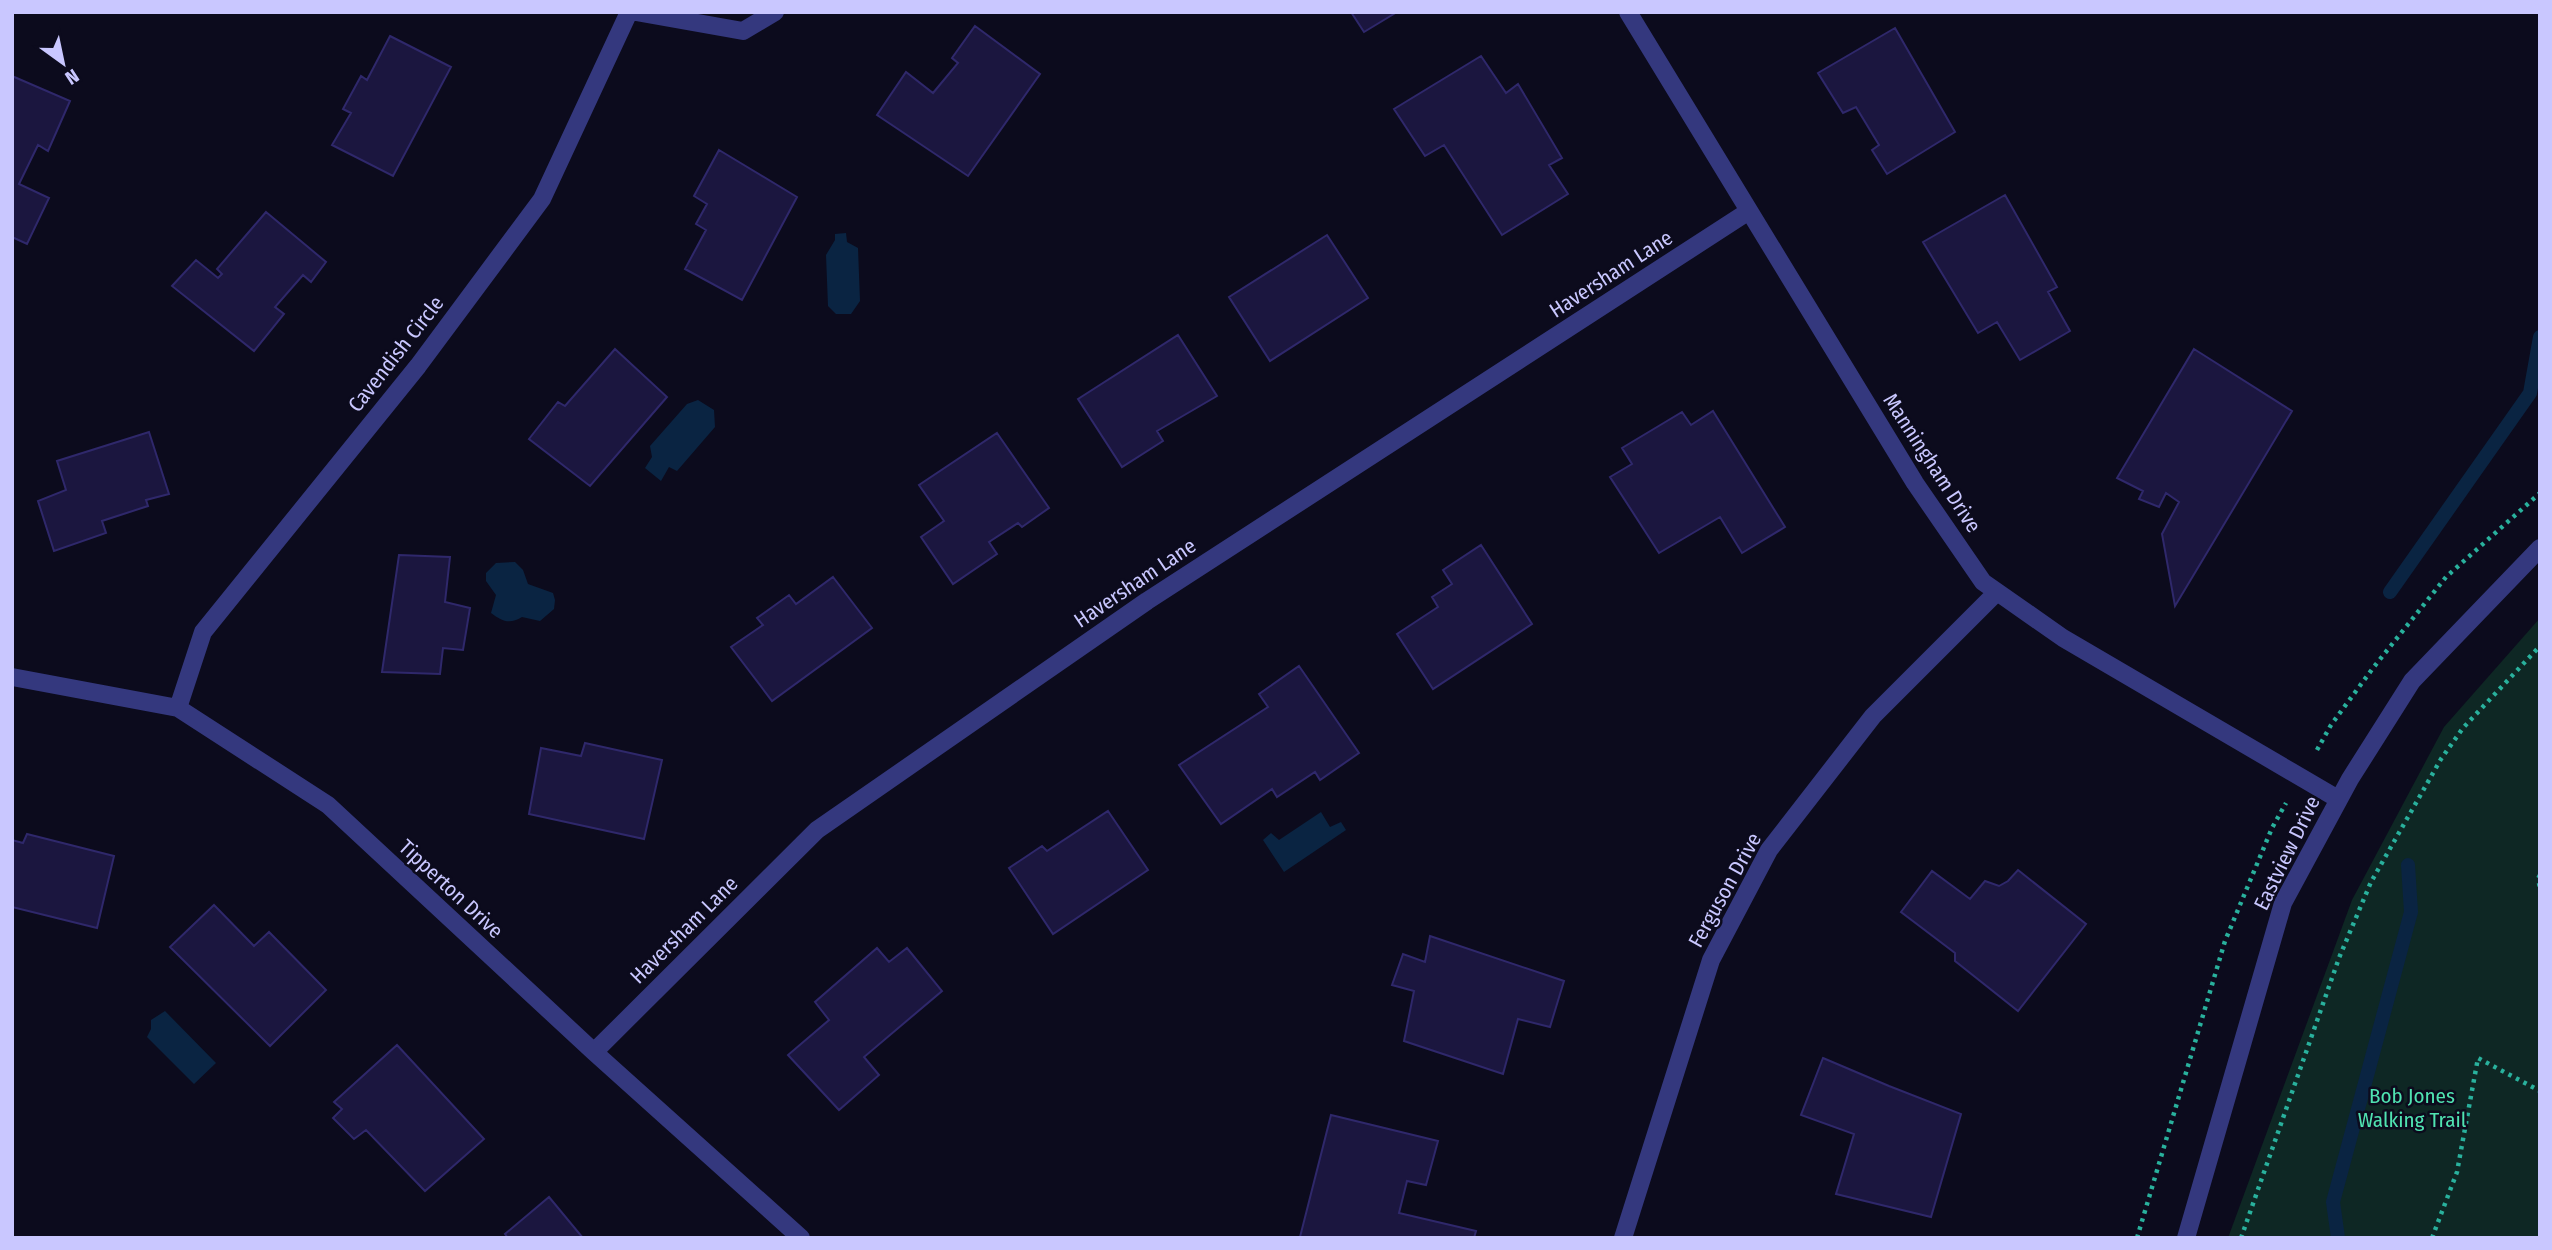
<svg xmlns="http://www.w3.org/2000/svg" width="2552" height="1250" font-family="'Fira Sans Condensed',sans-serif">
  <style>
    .green { fill: #0e2724 }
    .water { fill: #0a2442 }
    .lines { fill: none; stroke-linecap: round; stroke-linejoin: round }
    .stream { stroke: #0a2442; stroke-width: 14 }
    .building { fill: #1b163f; stroke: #2f286b; stroke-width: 2 }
    .path { stroke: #29b19d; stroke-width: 4.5; stroke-dasharray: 3.5 5; stroke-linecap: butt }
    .minor { stroke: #34387e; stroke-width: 18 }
    .labels { text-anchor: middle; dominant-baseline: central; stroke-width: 5; stroke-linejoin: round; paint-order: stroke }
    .street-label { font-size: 21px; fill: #c9c7ff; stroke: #0c0b1d }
    .park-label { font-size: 21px; fill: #50e2b1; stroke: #0c0b1d }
  </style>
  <rect width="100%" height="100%" fill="#0c0b1d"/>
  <path class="green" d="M2540,618v620h-312l124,-338 92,-173z"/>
  <path class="water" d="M846,233l1,9 11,6 2,53 -9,13h-15l-8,-8 -2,-51 9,-15v-6z
    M698,400l16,10 1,17 -38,44 -8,-4 -8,14 -16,-13 7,-11 -2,-11 37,-42z
    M515,562l8,8 5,14 25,9 2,7 -1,9 -14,12 -18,-4c-13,8 -20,4 -31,-4l5,-18 -10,-14v-8l10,-10z
    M1321,812l9,15 11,-5 5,8 -62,42 -21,-32 8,-7 8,7z
    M165,1011l51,52 -22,21 -47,-47 4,-8v-9z"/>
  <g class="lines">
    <path class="stream" d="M2390,592l140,-199 10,-56
      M2338,1238l-5,-36 78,-290 -3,-47"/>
  </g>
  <path class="building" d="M1351,12h46l-33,20z
    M975,26l65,48 -72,102 -91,-61 29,-43 27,21 25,-30 -6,-5z
    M1895,28l60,104 -68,42 -15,-24 7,-5 -23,-38 -13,6 -25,-40z
    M390,36l61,31 -58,109 -61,-31 19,-32 -8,-4 18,-33 6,4z
    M1481,56l25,37 12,-9 44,74 -13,7 19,29 -66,41 -58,-90 -19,11 -31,-47z
    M12,76l58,25 -22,50 -10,-6 -19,39 30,14 -22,46 -15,-7z
    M719,150l78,47 -55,103 -57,-31 21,-39 -10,-6 11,-20 -13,-8z
    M2005,195l52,92 -9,5 22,39 -50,29 -23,-38 -19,11 -55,-91z
    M266,212l60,50 -15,20 -8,-7 -28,32 9,7 -30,37 -82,-65 24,-26 22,18 4,-4 -5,-5z
    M1327,235l41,63 -98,63 -41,-64z
    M1178,335l39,61 -60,35 6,10 -41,26 -44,-68z
    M615,349l52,48 -77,89 -61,-47 29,-37 7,4z
    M2194,349l98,62 -117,195 -13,-72 17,-32 -13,-9 -7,14 -20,-8 4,-8 -26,-13z
    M1713,411l72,116 -43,26 -22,-36 -61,36 -49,-76 22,-13 -10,-16 60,-36 9,13z
    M149,432l20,62 -23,6 2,6 -46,15 4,12 -52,18 -16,-50 28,-11 -9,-29z
    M997,433l52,75 -27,19 -4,-4 -29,19 8,12 -44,30 -32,-47 23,-16 -25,-36z
    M1481,545l51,79 -99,65 -36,-55 41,-27 -6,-10 20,-13 -9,-14z
    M399,555l51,2 -5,45 25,6 -7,42 -20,-2 -3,26 -58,-2z
    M833,577l39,51 -100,73 -41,-54 32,-22 -6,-7 32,-23 7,9z
    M1299,666l60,87 -39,27 -5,-8 -38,25 -5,-8 -51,35 -42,-59 89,-58 -9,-13z
    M585,743l77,17 -18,79 -115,-25 12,-66 40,8z
    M1108,811l40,59 -95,64 -44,-66 33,-22 5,5z
    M27,834l87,22 -17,72 -85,-21v-67l11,3z
    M2018,870l68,54 -68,87 -63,-50v-8l-54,-41 31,-41 38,28 15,-18 14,5 9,-5z
    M214,905l40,41 15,-14 57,58 -56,56 -100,-99z
    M1430,936l134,45 -14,46 -32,-8 -15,55 -99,-33 10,-50 -22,-6 11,-31 22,8z
    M877,948l12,14 18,-14 35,43 -78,66 15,18 -40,35 -51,-55 41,-35 -14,-18z
    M397,1045l87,94 -59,52 -59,-61 -12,9 -21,-21 9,-9 -8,-7z
    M1823,1058l66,28 72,28 -30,103 -95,-23 18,-60 -53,-19z
    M1331,1115l107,26 -12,44 -19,-4 -8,32 77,18 -2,7 -174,-1z
    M549,1197l34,41h-75l-3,-4z"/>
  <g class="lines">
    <path class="path" d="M2317,750l14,-25 42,-57 73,-91 94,-84
      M2540,875l-2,4 2,9
      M2137,1238l88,-297 47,-113 14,-25
      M2241,1238l98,-280 32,-76 70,-123 22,-31 77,-82
      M2432,1238l25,-66 21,-114 62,33"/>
    <path class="minor" d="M636,12l107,19 32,-19
      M1628,12l287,471 68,99 80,56 275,161
      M12,677l166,31 150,97 266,247 207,186
      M178,708l25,-76 215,-266 124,-167 87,-187
      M594,1052l223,-222 330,-229 602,-390
      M1623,1238l88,-278 58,-110 104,-134 124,-124
      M2186,1238l97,-335 67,-124 62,-98 128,-133"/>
  </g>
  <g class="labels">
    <g class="street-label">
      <text transform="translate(1611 274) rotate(-33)">Haversham Lane</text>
      <text transform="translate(396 354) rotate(-52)">Cavendish Circle</text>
      <text transform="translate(1932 463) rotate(57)">Manningham Drive</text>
      <text transform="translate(1135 583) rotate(-34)">Haversham Lane</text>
      <text transform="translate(2287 853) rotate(-64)">Eastview Drive</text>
      <text transform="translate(451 889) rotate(43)">Tipperton Drive</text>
      <text transform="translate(1725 890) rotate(-61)">Ferguson Drive</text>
      <text transform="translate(684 930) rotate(-45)">Haversham Lane</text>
    </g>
    <g class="park-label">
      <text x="2412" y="1096">Bob Jones<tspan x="2412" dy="24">Walking Trail</tspan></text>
    </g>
  </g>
  <rect width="2552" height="1250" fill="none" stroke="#c9c7ff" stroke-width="28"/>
  <g transform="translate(63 63) rotate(147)" stroke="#0c0b1d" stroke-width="5" paint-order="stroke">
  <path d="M0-5L12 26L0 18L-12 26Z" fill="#c9c7ff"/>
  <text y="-10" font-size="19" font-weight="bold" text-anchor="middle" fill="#c9c7ff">N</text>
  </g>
</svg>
